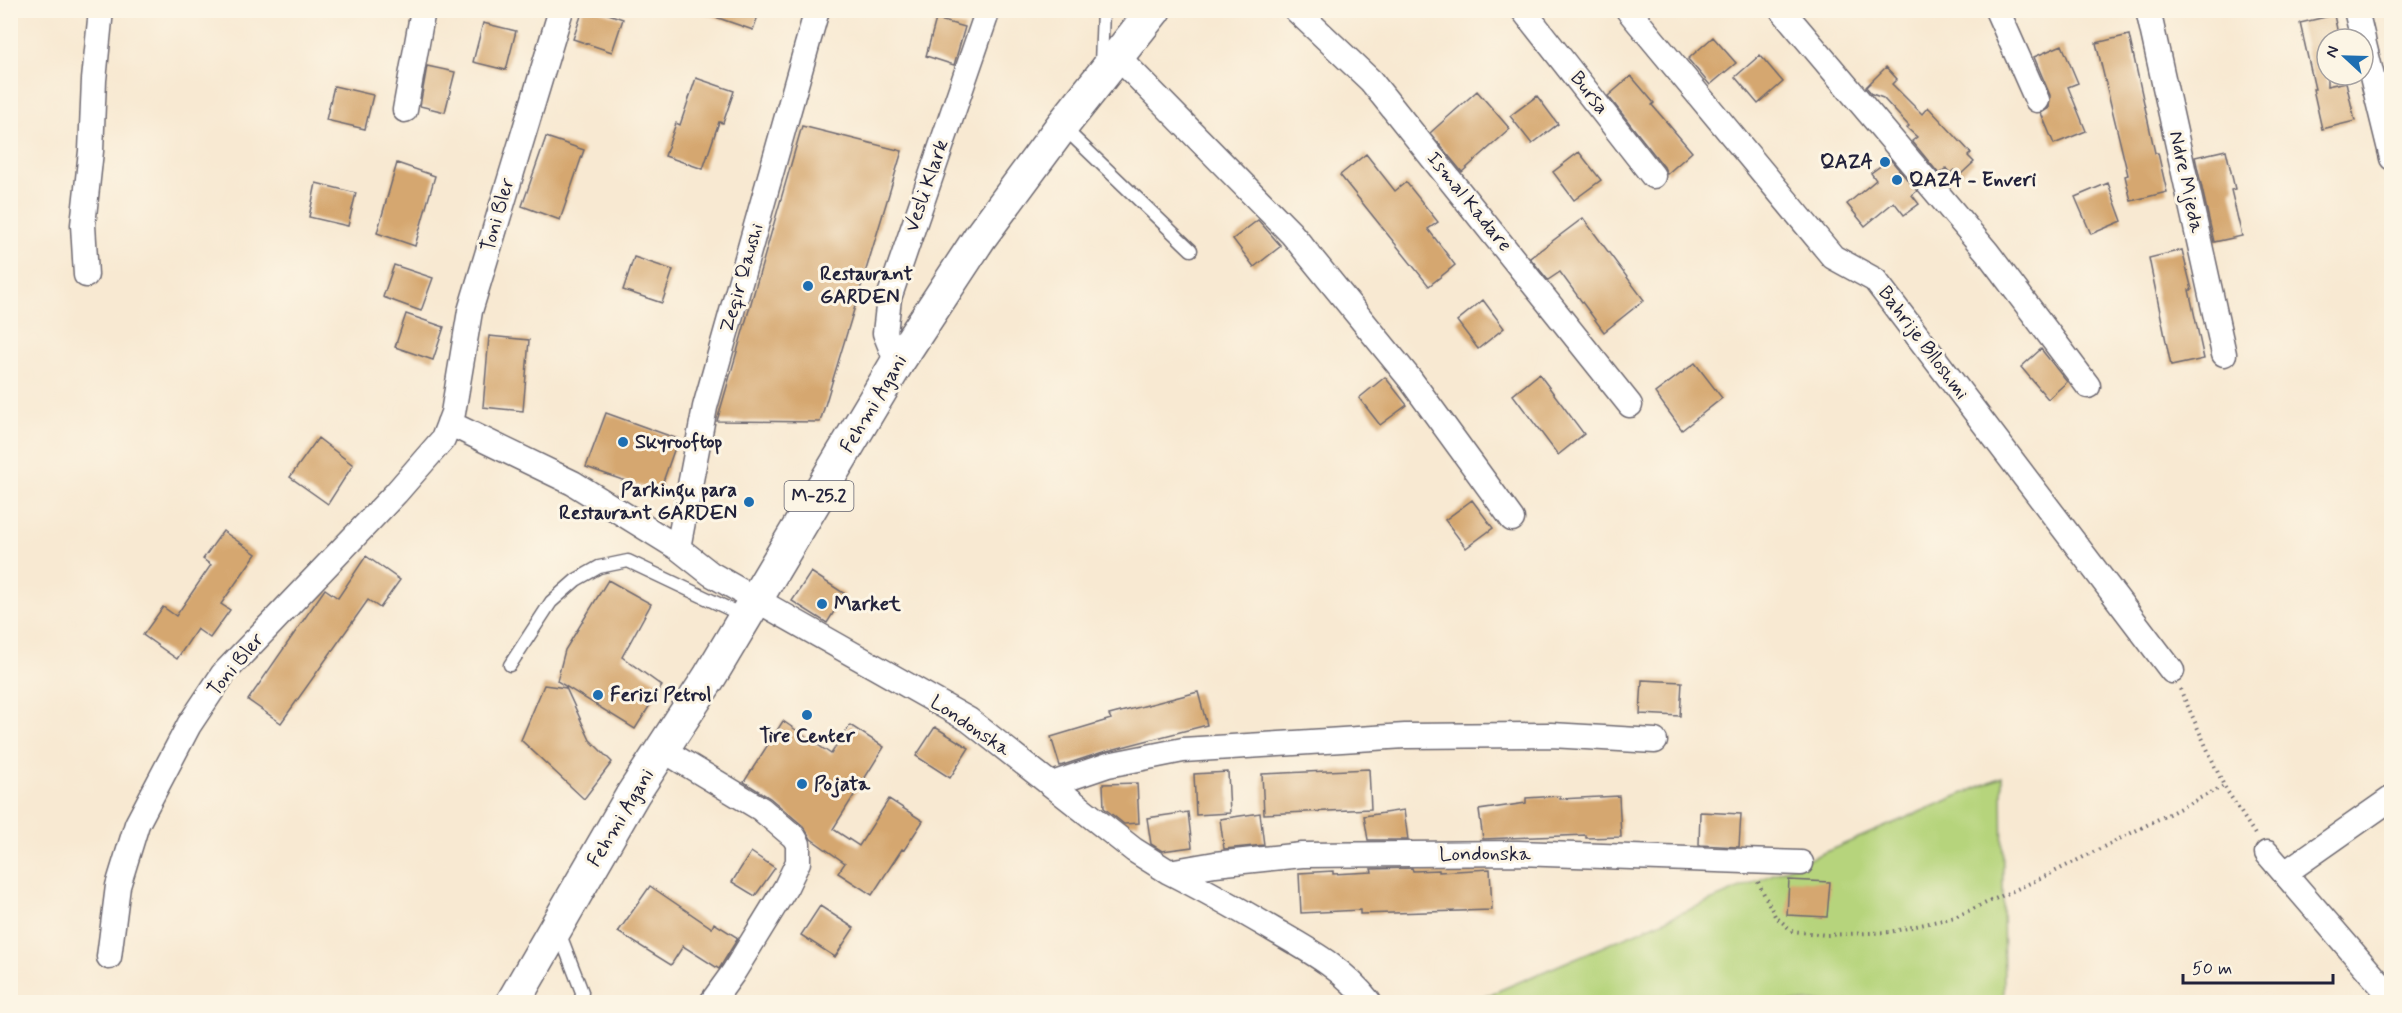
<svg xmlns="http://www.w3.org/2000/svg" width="2402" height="1013" font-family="Mynerve,sans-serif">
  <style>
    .green { fill: #b6d47b; stroke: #6c7b5b; stroke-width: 1.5 }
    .building { fill: #d5a770 }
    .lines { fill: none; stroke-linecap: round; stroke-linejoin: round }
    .service-casing { stroke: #6d6870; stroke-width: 15 }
    .minor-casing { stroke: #6d6870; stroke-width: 27 }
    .primary-casing { stroke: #6d6870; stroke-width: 36 }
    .path { stroke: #6d6870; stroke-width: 4; stroke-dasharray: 1.5 4.5; stroke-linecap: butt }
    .service { stroke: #fff; stroke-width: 12 }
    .minor { stroke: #fff; stroke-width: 24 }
    .primary { stroke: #fff; stroke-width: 33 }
    .poi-dot { fill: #1f6fb2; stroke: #fcf5e5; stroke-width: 2 }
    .labels { text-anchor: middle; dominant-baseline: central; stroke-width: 6; stroke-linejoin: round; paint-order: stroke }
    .shield { fill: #fcf5e5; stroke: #63616e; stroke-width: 1.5 }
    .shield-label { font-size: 18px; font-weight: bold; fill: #22223b }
    .street-label { font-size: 20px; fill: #22223b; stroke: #fcf5e5 }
    .poi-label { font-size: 20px; font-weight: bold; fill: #22223b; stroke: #fcf5e5; text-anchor: start }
  </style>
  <rect width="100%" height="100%" fill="#fcf5e5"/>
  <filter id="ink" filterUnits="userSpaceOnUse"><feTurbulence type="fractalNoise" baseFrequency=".0167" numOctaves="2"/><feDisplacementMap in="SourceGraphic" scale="12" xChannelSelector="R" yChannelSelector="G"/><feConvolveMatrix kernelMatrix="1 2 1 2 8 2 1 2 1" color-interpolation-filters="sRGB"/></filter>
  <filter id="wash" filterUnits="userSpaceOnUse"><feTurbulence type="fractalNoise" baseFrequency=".008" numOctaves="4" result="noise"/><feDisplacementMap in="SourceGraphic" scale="24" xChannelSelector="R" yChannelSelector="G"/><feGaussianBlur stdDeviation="1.35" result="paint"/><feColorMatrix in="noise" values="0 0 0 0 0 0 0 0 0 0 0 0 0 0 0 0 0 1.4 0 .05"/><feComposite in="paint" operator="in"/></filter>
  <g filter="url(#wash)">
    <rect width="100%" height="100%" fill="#f8e9d2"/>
    <path class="green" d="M2002,777l2,225h-532z"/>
    <g id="blocks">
      <path class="building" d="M583,10h14l26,9 -11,33 -39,-13z
        M705,10h55l-7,20 -49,-17z
        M2334,15l5,24h-12v47l19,-4 9,39 -33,8 -9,-40h2l-15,-66z
        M936,19l29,8 -11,38 -28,-9z
        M483,23l33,8 -10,39 -33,-8z
        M2129,35l26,118h3l9,39 -36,9 -6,-25 3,-1 -32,-132z
        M1713,37l23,26 -26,22 -22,-26z
        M2062,45l16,38 -10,4 18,44 -32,13 -13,-31 8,-5 1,-13 -16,-38z
        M1760,55l23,27 -25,22 -23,-27z
        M427,66l28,6 -10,40 -25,-6z
        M1886,67l11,12 -5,5 30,30 6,-7 43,46 -3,3 6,6 -15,14 -5,-6 -4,3 -4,-5 -7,6 -27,-33 5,-4 -10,-9 2,-2 -26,-28 -11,-4 -6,-7z
        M1631,76l23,27 -2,2 40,47 -25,22 -3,-7 -56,-71z
        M696,78l38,13 -11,32 -4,-1 -16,47 -38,-13 11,-33 4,2z
        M334,86l39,9 -8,34 -39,-9z
        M1477,91l33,38 -48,43 -32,-39z
        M1537,96l21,28 -26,20 -22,-28z
        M802,126l100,25 -82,271 -103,-1z
        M546,137l38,13 -24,70 -38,-14z
        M2226,150l9,39 -4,1 11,46 -28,6 -19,-85z
        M1579,152l22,28 -27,20 -21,-28z
        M1366,154l29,37 11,-9 32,40 -10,7 27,36 -26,21 -89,-111z
        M1890,159l27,32 -5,4 7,9 -15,11 -10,-13 -29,24 -18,-22 29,-24 -5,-7z
        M397,163l38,13 -20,70 -38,-13z
        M316,183l40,10 -8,33 -39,-9z
        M2108,183l14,38 -31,13 -16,-37z
        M1583,218l61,82 -40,32 -44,-60 -12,8 -18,-22z
        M1258,220l23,26 -27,21 -21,-28z
        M2182,250l10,40h-3l15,69 -33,7 -22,-108z
        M634,257l39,13 -11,33 -39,-13z
        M394,265l39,13 -12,33 -38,-14z
        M1483,300l21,28 -26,21 -21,-28z
        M406,314l38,13 -11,33 -38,-13z
        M489,336l40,4 -6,71 -40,-4z
        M2041,349l26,33 -19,17 -27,-32z
        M1695,363l27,35 -40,32 -27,-37z
        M1539,374l45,60 -26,21 -45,-60z
        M1385,377l22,28 -27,20 -21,-27z
        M606,413l72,26 -19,54 -73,-26z
        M318,438l35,27 -25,39 -38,-27z
        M1472,500l21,28 -27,20 -21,-28z
        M223,531l33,23 -35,50 9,6 -20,28 -13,-9 -20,30 -34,-24 20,-28 13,9 35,-51 -8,-6z
        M366,556l34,24 -20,28 -12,-8 -87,123 -33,-23 77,-111 13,9z
        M811,572l34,22 -18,29 -35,-22z
        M608,580l43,24 -29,53 40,29 -27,43 -78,-48 8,-31z
        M1642,680l40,2 -2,34 -40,-2z
        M544,685l22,3 24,52 22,22 -28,37 -63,-59z
        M1198,692l9,33 -104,27 -43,14 -9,-29 60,-18 -2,-4z
        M783,721l48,33 19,-29 34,22 -51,82 26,17 30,-47 34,22 -19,29 -2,-1 -30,46 -34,-22 7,-10 -34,-24 -8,-13 -33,-28 -26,-16z
        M935,727l34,21 -19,30 -34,-22z
        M1369,769l2,40 -107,5 -2,-40z
        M1228,772l2,41 -34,2 -2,-41z
        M1137,783l2,40 -15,1 -20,-16 -1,-24z
        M1560,796v3l59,-3 2,41 -35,1v-3l-103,4 -4,-29 47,-7v-5z
        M1404,810l4,30h-40l-4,-24z
        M1188,812l4,35 -30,4 -11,-7 -4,-26z
        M1700,812l41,2 -2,33 -40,-2z
        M1260,813l4,32 -40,4 -4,-30z
        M751,852l24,16 -20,28 -23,-14z
        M1412,868l1,3 26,-1v2l51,-3 2,41 -132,4v-4l-59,3 -2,-40 34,-2v3l39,-2 -1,-3z
        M1789,880l41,2 -3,35 -40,-2z
        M650,886l62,42 2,-5 24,15 -19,31 -36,-23 -12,19 -53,-33z
        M820,906l34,22 -19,29 -34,-22z"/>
    </g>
  </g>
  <g filter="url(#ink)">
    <use href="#blocks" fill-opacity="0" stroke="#6d6870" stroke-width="1.5"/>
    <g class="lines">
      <g class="service-casing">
        <path id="service" d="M1101,64l2,-54
          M1063,127l128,123
          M510,665l41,-63 25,-22 23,-13 29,-6 116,55
          M559,932l23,60 -1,10"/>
      </g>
      <g class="minor-casing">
        <path id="minor" d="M1296,10l75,71 259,324
          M1523,10l130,166
          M1628,10l205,247 42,23 297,391
          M1782,10l205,242 101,134
          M1997,10l40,90
          M2148,10l76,344
          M2356,10l7,29
          M2363,40l29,118
          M1117,56l174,177 119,146 102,140
          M405,110l18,-100
          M86,275l-3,-50 8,-74 3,-71 7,-70
          M897,363l-12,-30 4,-35 99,-288
          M449,423l124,60 105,65 33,26 258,146 165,130 35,22 46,-8 87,-9 216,-2 283,10
          M678,548l27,-141 112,-397
          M663,750l98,59 33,28 4,7v18l-12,25 -53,86 -21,29
          M1052,784l56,-19 75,-15 222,-14 146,-1 104,6
          M2267,853l125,145
          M1169,872c36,18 71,38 105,58 36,21 70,39 95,72
          M2285,873l107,-75
          M109,957l9,-71 19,-62 52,-99 34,-51 173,-181 47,-54 10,-26 17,-102 91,-301"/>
      </g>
      <g class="primary-casing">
        <path id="primary" d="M513,1002l120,-208 77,-118 187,-313 83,-126 82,-111 92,-116"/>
      </g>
      <path class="path" d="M2180,689l44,97 32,50
        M1758,882l17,34 17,15 34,4 64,-3 65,-15 93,-42 176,-89"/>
      <use href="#service" class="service"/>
      <use href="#minor" class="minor"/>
      <use href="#primary" class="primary"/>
    </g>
  </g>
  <g class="poi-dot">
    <circle cx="1885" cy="162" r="6"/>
    <circle cx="1897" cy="180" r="6"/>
    <circle cx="808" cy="286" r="6"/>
    <circle cx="623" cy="442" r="6"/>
    <circle cx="749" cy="502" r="6"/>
    <circle cx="822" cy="604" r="6"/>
    <circle cx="598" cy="695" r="6"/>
    <circle cx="807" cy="715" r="6"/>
    <circle cx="802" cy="784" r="6"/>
  </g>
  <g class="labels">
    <rect class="shield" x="784.5" y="481" width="69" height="30" rx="4.5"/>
    <g class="shield-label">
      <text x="819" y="496">M-25.2</text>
    </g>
    <g class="street-label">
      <text transform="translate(1589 93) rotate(52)">Bursa</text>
      <text transform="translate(2186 182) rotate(78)">Ndre Mjeda</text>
      <text transform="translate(927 186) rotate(-71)">Vesli Klark</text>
      <text transform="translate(1469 202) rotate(51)">Ismal Kadare</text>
      <text transform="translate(498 215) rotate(-74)">Toni Bler</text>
      <text transform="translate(742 278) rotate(-74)">Zeqir Qaushi</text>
      <text transform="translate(1923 343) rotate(53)">Bahrije Blloshmi</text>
      <text transform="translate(874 404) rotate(-59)">Fehmi Agani</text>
      <text transform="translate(236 665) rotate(-50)">Toni Bler</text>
      <text transform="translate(970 726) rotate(34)">Londonska</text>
      <text transform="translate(621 818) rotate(-59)">Fehmi Agani</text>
      <text x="1485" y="854">Londonska</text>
    </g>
    <g class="poi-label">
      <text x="1873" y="162" text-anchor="end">QAZA</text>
      <text x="1909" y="180">QAZA - Enveri</text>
      <text x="820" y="274">Restaurant<tspan x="820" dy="23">GARDEN</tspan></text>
      <text x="635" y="442">Skyrooftop</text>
      <text x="737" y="490" text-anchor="end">Parkingu para<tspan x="737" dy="23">Restaurant GARDEN</tspan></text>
      <text x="834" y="604">Market</text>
      <text x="610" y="695">Ferizi Petrol</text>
      <text x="807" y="736" text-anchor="middle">Tire Center</text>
      <text x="814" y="784">Pojata</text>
    </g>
  </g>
  <rect width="2402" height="1013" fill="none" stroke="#fcf5e5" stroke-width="36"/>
  <g transform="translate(2345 57) rotate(292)"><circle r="28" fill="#fcf5e5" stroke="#a5a1a1" stroke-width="1.5"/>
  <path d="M0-4.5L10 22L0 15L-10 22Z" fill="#1f6fb2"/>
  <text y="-9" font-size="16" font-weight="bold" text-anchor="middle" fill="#22223b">N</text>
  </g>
  <path d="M2183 974v9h150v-9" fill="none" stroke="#22223b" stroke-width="3"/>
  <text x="2192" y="974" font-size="18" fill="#22223b" stroke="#fcf5e5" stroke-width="4.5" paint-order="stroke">50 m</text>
</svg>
